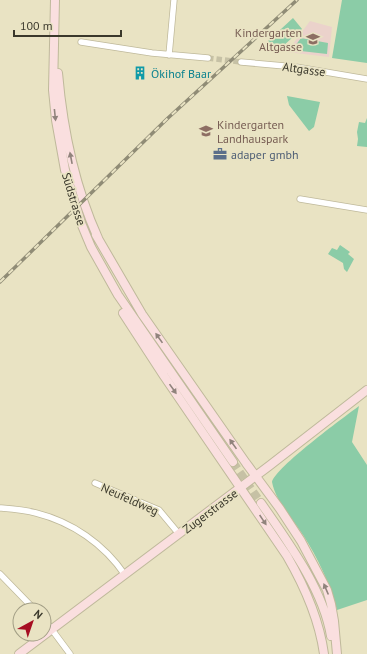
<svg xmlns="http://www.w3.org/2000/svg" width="367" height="654" font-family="'PT Sans',sans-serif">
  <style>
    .education { fill: #ebd2cb }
    .green { fill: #8bcca7 }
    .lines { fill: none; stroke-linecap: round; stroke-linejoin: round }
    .street-tunnel { stroke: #c6c1a5; stroke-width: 5.5; stroke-dasharray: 5.5 3; stroke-linecap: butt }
    .secondary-tunnel { stroke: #c6c1a5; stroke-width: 8; stroke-dasharray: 8 4; stroke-linecap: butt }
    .street-casing { stroke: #bfb99b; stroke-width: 7 }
    .secondary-casing { stroke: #bfb99b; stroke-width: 10 }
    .street { stroke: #fff; stroke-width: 5.5 }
    .secondary { stroke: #fadfdf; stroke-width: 8 }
    .rail-casing { stroke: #908c76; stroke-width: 3.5 }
    .rail { stroke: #e9e3c3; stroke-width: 2; stroke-dasharray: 6; stroke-linecap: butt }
    .oneway { fill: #90837c }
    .labels { text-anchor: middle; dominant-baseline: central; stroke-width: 3.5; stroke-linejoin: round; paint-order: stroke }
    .education-label { font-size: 12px; fill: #785e54; stroke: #e9e3c3; text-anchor: end }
    .street-label { font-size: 12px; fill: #3a382b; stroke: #e9e3c3 }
    .culture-label { font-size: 12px; fill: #0d838f; stroke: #e9e3c3; text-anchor: start }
    .service-label { font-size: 12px; fill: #4e5e75; stroke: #e9e3c3; text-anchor: start }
  </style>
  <rect width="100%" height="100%" fill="#e9e3c3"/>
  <path class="education" d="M310,21l22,6 -3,30 -42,-5z"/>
  <path class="green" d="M342,0h25v63l-35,-5z
    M293,18l9,11 -19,17 -1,-1 -6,5 -8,-9z
    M301,38l27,5 -1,11 -35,-4z
    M287,96l33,6 -6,25 -5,4 -20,-26z
    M367,118v29l-10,-1 1,-7 -1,-7 2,-10 6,1z
    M340,245l10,7 -2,2 6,5 -7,13 -3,-3 -1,-6 -15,-9 4,-6 5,2z
    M359,406l-7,36 15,23v135l-30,10c-7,-26 -19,-52 -34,-75 -11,-17 -27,-33 -31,-53 4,-15 71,-64 87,-76z"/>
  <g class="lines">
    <path class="street-tunnel" d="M208,58l33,4"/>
    <path class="secondary-tunnel" d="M233,462l28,41"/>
    <g class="street-casing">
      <path id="street" d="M81,42l71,11 56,5
        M169,55l5,-55
        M241,62l55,5 71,12
        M300,199l67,11
        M95,483l64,27 20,24
        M0,508c12,1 25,2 36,5 36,9 68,31 89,62
        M0,574l35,36
        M44,619l26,35"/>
    </g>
    <g class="secondary-casing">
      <path id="secondary" d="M55,0l-2,90 3,30 9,50 16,53 10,24 27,48 115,167
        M58,73c5,58 16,112 40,165
        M96,235l46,79 104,149 34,46 21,32 26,49 4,14 3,17 3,33
        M123,313l41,63 123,180c18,31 32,62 37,98
        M261,503c27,39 62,86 70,133
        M19,654l250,-188 98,-76"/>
    </g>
    <use href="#street" class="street"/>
    <use href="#secondary" class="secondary"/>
    <g class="rail-casing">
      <path id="rail" d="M0,282l168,-164 129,-118"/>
    </g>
    <use href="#rail" class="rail"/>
  </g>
  <defs><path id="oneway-solid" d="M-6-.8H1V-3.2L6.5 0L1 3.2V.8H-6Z"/></defs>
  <g class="oneway">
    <use href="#oneway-solid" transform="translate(55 115) rotate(84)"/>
    <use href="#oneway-solid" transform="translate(71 158) rotate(-101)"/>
    <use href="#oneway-solid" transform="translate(159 338) rotate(-125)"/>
    <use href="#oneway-solid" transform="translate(173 389) rotate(55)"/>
    <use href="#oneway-solid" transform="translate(233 444) rotate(-125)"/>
    <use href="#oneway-solid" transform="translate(263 520) rotate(56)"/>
    <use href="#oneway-solid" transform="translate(326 589) rotate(-113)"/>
  </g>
  <defs>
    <g id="school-bare" transform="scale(1.08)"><path d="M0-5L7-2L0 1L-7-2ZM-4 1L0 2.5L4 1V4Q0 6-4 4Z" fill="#8d6e63" stroke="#e9e3c3" stroke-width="2.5" paint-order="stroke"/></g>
    <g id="building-bare" transform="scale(1.08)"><path d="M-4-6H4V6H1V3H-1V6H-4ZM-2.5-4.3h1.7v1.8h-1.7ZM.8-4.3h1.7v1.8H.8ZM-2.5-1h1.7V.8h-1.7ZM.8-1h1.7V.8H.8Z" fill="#0f9aa8" stroke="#e9e3c3" stroke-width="2.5" paint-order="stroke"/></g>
    <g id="office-bare" transform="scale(1.08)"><path d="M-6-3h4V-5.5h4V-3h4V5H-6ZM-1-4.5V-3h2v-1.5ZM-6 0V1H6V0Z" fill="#5c6f8a" stroke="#e9e3c3" stroke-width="2.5" paint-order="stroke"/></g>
  </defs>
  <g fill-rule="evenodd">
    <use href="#school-bare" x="313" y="39"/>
    <use href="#building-bare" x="140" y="73"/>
    <use href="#school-bare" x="206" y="131"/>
    <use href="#office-bare" x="220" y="154"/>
  </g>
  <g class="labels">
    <g class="education-label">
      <text x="302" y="32">Kindergarten<tspan x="302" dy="14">Altgasse</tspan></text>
      <text x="217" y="124" text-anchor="start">Kindergarten<tspan x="217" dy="14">Landhauspark</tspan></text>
    </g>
    <g class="street-label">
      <text transform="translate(304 69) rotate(8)">Altgasse</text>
      <text transform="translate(74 199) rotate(73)">Südstrasse</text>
      <text transform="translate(130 499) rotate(24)">Neufeldweg</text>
      <text transform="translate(210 511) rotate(-37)">Zugerstrasse</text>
    </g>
    <g class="culture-label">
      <text x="151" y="73">Ökihof Baar</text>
    </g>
    <g class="service-label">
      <text x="231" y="154">adaper gmbh</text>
    </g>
  </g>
  <g transform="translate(32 622) rotate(40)"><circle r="19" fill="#e9e3c3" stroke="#a39f86"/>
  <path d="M0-3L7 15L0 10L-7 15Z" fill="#a60e22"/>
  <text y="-6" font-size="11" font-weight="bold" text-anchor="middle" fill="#3a382b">N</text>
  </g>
  <path d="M14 30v6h107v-6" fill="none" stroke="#3a382b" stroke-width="2"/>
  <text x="20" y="30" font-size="12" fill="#3a382b" stroke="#e9e3c3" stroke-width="3" paint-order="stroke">100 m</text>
</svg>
